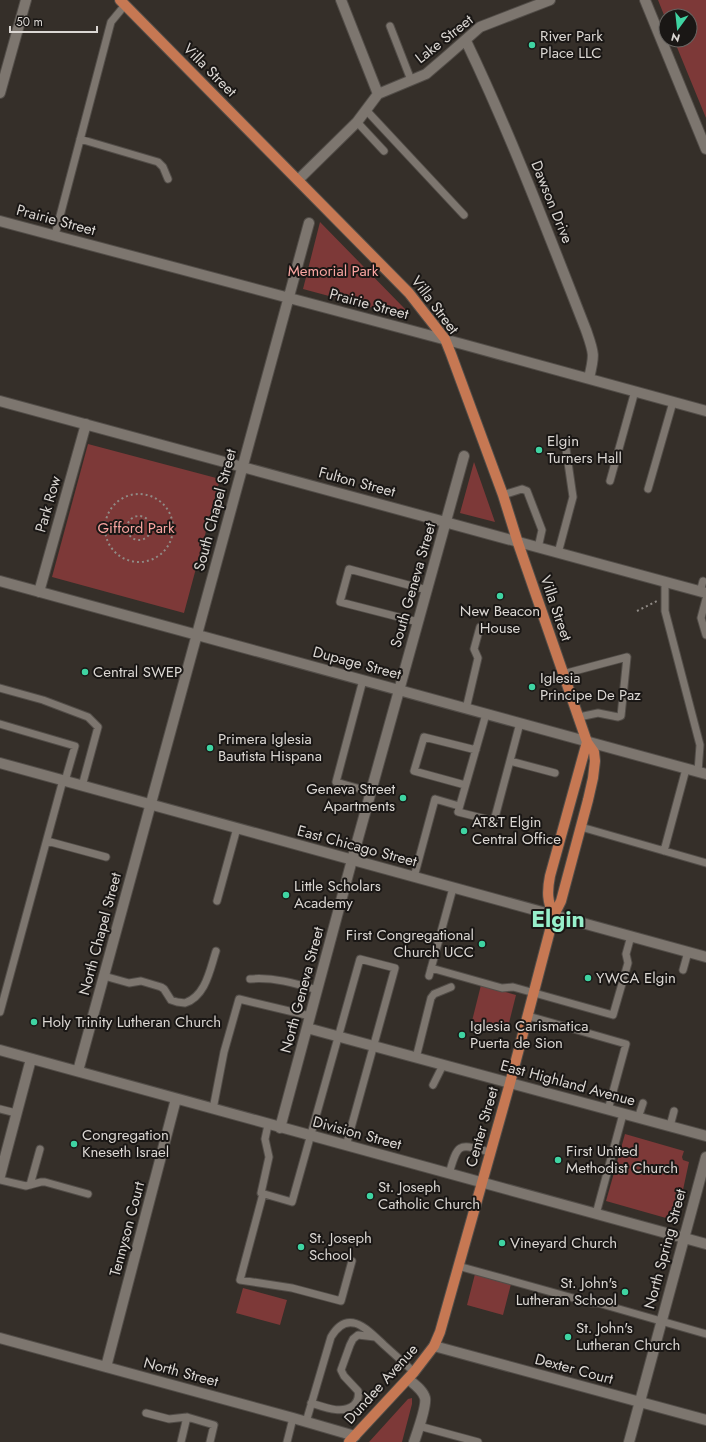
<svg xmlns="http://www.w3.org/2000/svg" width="706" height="1442" font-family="Jost,sans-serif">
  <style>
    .green { fill: #7d3938 }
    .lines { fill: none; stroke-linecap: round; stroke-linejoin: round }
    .lane-casing { stroke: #524d48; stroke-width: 9 }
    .street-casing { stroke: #524d48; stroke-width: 12 }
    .secondary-casing { stroke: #524d48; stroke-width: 12 }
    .primary-casing { stroke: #524d48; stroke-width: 12 }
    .path { stroke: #908b86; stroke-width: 2; stroke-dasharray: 2 3; stroke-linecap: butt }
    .lane { stroke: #7d766f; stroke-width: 7 }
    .street { stroke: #7d766f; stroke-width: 10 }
    .secondary { stroke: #7d766f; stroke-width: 10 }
    .primary { stroke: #c67853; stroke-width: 10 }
    .poi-dot { fill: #3fd4a2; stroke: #1a1715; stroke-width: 1.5 }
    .labels { text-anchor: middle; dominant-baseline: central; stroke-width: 4; stroke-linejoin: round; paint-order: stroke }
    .poi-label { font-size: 15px; fill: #dbd7d3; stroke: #1a1715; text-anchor: start }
    .street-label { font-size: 15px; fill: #dbd7d3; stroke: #1a1715 }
    .park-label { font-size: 15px; fill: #f9a5a1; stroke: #1a1715 }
    .town-label { font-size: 23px; font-weight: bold; fill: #97f0cb; stroke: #1a1715 }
  </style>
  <rect width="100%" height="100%" fill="#352f29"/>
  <path class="green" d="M658,0h48v118l-32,-78h16v-24h-24v4z
    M320,222l84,86 2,2v4l-3,2 -100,-27z
    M88,444l132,35 -36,134 -132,-36z
    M474,462l21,60 -35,-9z
    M481,985l35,10 -9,36 -35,-10z
    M625,1134l59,17 -2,6 1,3 6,2 -11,51h-9l-3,5 -60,-17z
    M475,1274l36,10 -8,31 -36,-10z
    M243,1288l44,12 -7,25 -44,-12z
    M412,1398v6l-10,38h-33l39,-43z"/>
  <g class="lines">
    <g class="lane-casing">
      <path id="lane" d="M390,26l21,54
        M366,110l98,105
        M357,122l27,29
        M80,139l78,23 5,5 5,12
        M55,235l56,-213 14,-17
        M610,481l25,-90
        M648,489l25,-87
        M503,495l19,-6 5,2 15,39 -4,18
        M558,553l15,-56 -8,-55
        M665,582v29l35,134 -2,27
        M700,592l3,-11
        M706,599l-5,19 5,17
        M418,622l-78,-20 9,-33 78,21
        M563,674l64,-17 -6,59 -3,1 -20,-4 -19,4
        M363,680l-27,102 35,10
        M0,688l43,12 45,17 10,10 -16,59
        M466,709l12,-51 -4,-9 6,-22
        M486,714l-28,98 36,9 26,-98
        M0,724l75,22 -10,35
        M510,761l45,12
        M465,785l-51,-14 10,-34 52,13
        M581,827l125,36
        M47,841l59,16
        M664,851l22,-82
        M414,877l21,-78 24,7
        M217,901l20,-73
        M431,968l71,20 11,-1 100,28 15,-52 -2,-9 5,-18
        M683,970l5,-18
        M104,976l25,7 12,-2 20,6 3,2 7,11 6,2 8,1c21,-7 25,-34 31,-52
        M429,976l24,-88
        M250,979c23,-2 45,4 67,11
        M0,1012l63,-232
        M528,1016l98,28 -18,66
        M416,1058l15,-60 3,-4 17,-7
        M433,1085l10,-20
        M0,1109l16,4
        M213,1109l11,-57 15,-53 71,17
        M638,1118l5,-15
        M268,1125l-3,14 4,18 -8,36 31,9 68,-243 35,9 -49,178
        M670,1126l4,-15
        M449,1174c9,-33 10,-30 41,-22
        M0,1180l26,6 15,-4h4l43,12
        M30,1185l10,-36
        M263,1194l-23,86 52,8 49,13 11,-40
        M596,1214l27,-100
        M458,1266l133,37h7l108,31
        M311,1403c13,4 31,12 43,2 4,-4 5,-9 4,-14l-14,-15 -3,-6 9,-25 3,-6 5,-4 17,2
        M146,1413l23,6 18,-2
        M306,1422l25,-85c17,-29 36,-8 53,8 10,9 20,18 30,27
        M419,1426l59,16
        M181,1442l6,-25 27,8 -4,17
        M287,1442l6,-24"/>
    </g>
    <g class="street-casing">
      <path id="street" d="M341,0l37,94
        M645,0l61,149
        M466,41c45,94 82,192 120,289 8,23 9,24 3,48
        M0,93l26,-93
        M298,180l59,-58 21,-28 48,-20 21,-18 33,-29 70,-27
        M0,221l462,123 244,67
        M0,401l706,192
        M0,581l706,193
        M39,592l47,-168
        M307,1028l203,55
        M0,1050l706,194
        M78,1071l231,-848
        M280,1128l72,-268 112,-404
        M0,1176l31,-117
        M0,1338l293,80 62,18
        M434,1346l272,74
        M106,1367l70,-268
        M408,1379c6,5 15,11 17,19 2,8 -8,35 -11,44
        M629,1442l77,-285"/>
    </g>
    <g class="secondary-casing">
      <path id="secondary" d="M0,763l706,194
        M510,1083l196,53"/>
    </g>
    <g class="primary-casing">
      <path id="primary" d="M120,0l289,293 36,46 6,15 52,141 15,48 69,199 7,10 1,9 -2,17 -5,22 -27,101 -7,14 -44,168 -70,249 -6,14 -20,26 -65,70
        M554,915c-7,-13 -7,-24 -4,-39l37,-134"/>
    </g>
    <path class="path" d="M105 528a34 34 0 1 1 68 0a34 34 0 1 1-68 0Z
      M127 528a12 12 0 1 1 24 0a12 12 0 1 1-24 0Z
      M637,611l20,-10"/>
    <use href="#lane" class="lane"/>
    <use href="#street" class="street"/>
    <use href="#secondary" class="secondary"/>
    <use href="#primary" class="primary"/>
  </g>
  <g class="poi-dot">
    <circle cx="532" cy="45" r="4"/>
    <circle cx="539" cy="450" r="4"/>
    <circle cx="500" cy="596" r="4"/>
    <circle cx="85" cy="672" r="4"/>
    <circle cx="532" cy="687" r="4"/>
    <circle cx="210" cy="748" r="4"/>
    <circle cx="403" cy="798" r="4"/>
    <circle cx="464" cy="831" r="4"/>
    <circle cx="286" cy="895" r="4"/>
    <circle cx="482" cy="944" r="4"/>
    <circle cx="588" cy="978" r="4"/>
    <circle cx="34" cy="1022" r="4"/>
    <circle cx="462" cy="1035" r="4"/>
    <circle cx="74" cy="1144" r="4"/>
    <circle cx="558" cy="1160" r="4"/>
    <circle cx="370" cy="1196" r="4"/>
    <circle cx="502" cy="1243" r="4"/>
    <circle cx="301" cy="1247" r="4"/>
    <circle cx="625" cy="1292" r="4"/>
    <circle cx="568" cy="1337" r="4"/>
  </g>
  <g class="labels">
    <g class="poi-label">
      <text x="540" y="36">River Park<tspan x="540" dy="17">Place LLC</tspan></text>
      <text x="547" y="441">Elgin<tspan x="547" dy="17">Turners Hall</tspan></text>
      <text x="500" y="611" text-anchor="middle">New Beacon<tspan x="500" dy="17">House</tspan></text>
      <text x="93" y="672">Central SWEP</text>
      <text x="540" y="678">Iglesia<tspan x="540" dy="17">Principe De Paz</tspan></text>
      <text x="218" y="739">Primera Iglesia<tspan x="218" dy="17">Bautista Hispana</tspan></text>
      <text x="395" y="789" text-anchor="end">Geneva Street<tspan x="395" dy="17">Apartments</tspan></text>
      <text x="472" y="822">AT&amp;T Elgin<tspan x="472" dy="17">Central Office</tspan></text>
      <text x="294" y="886">Little Scholars<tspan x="294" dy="17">Academy</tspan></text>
      <text x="474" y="935" text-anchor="end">First Congregational<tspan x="474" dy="17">Church UCC</tspan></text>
      <text x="596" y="978">YWCA Elgin</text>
      <text x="42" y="1022">Holy Trinity Lutheran Church</text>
      <text x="470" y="1026">Iglesia Carismatica<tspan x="470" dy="17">Puerta de Sion</tspan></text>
      <text x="82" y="1135">Congregation<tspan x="82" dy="17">Kneseth Israel</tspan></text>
      <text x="566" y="1151">First United<tspan x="566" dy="17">Methodist Church</tspan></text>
      <text x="378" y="1187">St. Joseph<tspan x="378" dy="17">Catholic Church</tspan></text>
      <text x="309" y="1238">St. Joseph<tspan x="309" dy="17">School</tspan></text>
      <text x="510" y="1243">Vineyard Church</text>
      <text x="617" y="1283" text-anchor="end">St. John's<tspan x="617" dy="17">Lutheran School</tspan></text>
      <text x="576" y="1328">St. John's<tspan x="576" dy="17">Lutheran Church</tspan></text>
    </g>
    <g class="street-label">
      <text transform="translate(444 39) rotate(-38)">Lake Street</text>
      <text transform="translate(210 70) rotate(45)">Villa Street</text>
      <text transform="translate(552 202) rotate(68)">Dawson Drive</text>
      <text transform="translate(56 220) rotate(15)">Prairie Street</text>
      <text transform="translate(369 304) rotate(15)">Prairie Street</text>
      <text transform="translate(435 305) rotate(53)">Villa Street</text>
      <text transform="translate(357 482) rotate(15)">Fulton Street</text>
      <text transform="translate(48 504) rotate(-74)">Park Row</text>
      <text transform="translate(215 510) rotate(-75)">South Chapel Street</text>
      <text transform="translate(413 585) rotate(-74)">South Geneva Street</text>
      <text transform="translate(556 608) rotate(71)">Villa Street</text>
      <text transform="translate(357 663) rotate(15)">Dupage Street</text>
      <text transform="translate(357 846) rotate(15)">East Chicago Street</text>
      <text transform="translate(100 934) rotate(-75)">North Chapel Street</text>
      <text transform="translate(302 990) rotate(-75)">North Geneva Street</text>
      <text transform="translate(568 1083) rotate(15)">East Highland Avenue</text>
      <text transform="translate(482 1127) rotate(-74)">Center Street</text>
      <text transform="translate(357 1133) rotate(15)">Division Street</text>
      <text transform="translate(127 1229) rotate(-75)">Tennyson Court</text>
      <text transform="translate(665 1249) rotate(-75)">North Spring Street</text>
      <text transform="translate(574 1369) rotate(15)">Dexter Court</text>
      <text transform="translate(181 1372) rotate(15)">North Street</text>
      <text transform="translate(381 1384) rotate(-48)">Dundee Avenue</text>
    </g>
    <g class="park-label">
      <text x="333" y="271">Memorial Park</text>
      <text x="136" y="528">Gifford Park</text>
    </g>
    <g class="town-label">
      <text x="558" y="919">Elgin</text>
    </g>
  </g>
  <g transform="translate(678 28) rotate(195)"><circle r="19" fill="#1a1715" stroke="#676461"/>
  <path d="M0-3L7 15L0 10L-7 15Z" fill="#3fd4a2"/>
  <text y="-6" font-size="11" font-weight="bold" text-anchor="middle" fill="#dbd7d3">N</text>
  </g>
  <path d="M10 26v6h87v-6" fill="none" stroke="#dbd7d3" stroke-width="2"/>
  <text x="16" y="26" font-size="12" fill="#dbd7d3" stroke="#1a1715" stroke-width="3" paint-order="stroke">50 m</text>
</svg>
